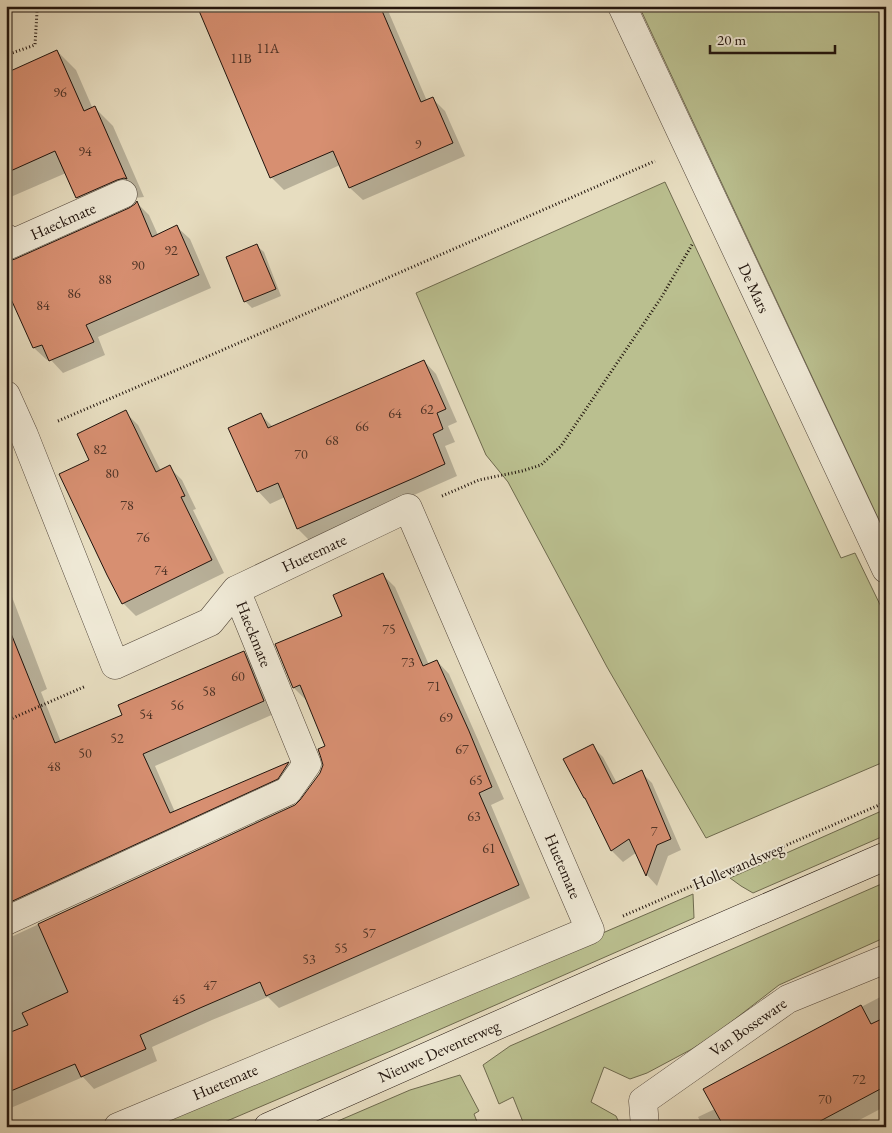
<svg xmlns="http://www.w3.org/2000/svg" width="892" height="1133" font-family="'EB Garamond',serif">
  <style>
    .green { fill: #babf8f; stroke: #6e6a4e }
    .shadow { fill: #0003 }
    .building { fill: #d78f71; stroke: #21140d }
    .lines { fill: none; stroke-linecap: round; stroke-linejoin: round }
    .minor-casing { stroke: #52463a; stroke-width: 29 }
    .secondary-casing { stroke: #21140d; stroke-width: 29 }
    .path { stroke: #21140d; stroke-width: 3; stroke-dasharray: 1 2.5; stroke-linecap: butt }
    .minor { stroke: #efe9d6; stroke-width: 28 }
    .secondary { stroke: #efe9d6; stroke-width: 28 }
    .labels { text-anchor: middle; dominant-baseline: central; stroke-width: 4; stroke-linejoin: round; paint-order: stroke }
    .number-label { font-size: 14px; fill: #4e3326 }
    .street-label { font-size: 16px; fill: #21140d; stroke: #efe9d6 }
  </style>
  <rect width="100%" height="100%" fill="#e7ddc0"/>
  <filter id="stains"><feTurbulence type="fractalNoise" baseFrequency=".004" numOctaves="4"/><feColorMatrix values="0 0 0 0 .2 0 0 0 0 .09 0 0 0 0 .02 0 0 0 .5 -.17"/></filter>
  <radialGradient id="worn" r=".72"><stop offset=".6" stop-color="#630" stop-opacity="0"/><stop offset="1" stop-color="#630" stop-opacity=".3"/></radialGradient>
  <path class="green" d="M639,6h247v529z
    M665,182l176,376 14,-5 31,64v144l-180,77 -99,-171 -99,-185 -22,-27 -70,-162z
    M886,809v26l-133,58 -12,-7 -11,-8z
    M886,882v55l-107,48 -62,48 -25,16 -45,24 -17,6 -26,-12 -13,35 25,14 5,11h-96l-12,-30 -14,7 -16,-39 27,-19z
    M693,894l1,24 -301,132 -180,77h-60z
    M460,1075l19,36 -5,3 5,13h-155l86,-37z"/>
  <path class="shadow" d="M6,6h88v2h-88z
    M326,6h60l41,95 5,-3 13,13 20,45 -102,44 -13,-12 -10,-23 -56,25 -13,-13z
    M57,51l19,19 17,39 2,-1 18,18 31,71 -9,1 -40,18 -18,-19 -11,-24 -60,26v-134l1,-1 7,7z
    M137,203l12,12 9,20 19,-8 13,12 21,49 -113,49 7,18 -42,18 -13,-14 -3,1 -13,-12 -21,-47z
    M257,246l7,6 17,44 -29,12 -7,-7z
    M424,361l12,13 21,48 -9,4 7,16 -10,4 12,30 -147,65 -12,-12 -13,-32 -15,7 -12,-13 3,-76 12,12z
    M125,412l13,13 23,46 8,-4 13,13 14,29 -3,1 31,63 -88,43 -13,-13 -32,-142z
    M383,575l12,12 34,78 8,-4 12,13 55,125 -13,6 39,93 -251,110 -11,-11 -56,23 -60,27 5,14 -63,28 -11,-12 -77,33v-172l7,-2 282,-130 26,-33 3,-8 3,-18 -21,-47 -12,-12 -17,-43 67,-28z
    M6,581l41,108 -6,3 20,50 63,-26 120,-64 12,12 20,49 -121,53 20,46 114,-48 12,11 -295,149z
    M592,746l11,11 14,26 24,-11 11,11 29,67 -13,6 -11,30 -10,-11 -10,-23 -14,10 -11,-11 -24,-50z
    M886,994v112l-40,21h-143l-5,-10 17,-8 -10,-20z"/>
  <path class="building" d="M197,6h183l41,96 12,-5 20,46 -104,45 -16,-37 -63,27z
    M57,50l27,61 11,-5 32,73 -3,-1 -7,2 -41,18 -21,-47 -49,22v-100z
    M137,201l15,36 25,-12 22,50 -113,50 8,17 -45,19 -7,-16 -9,3 -27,-60v-26l9,-3 114,-51 6,-4z
    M257,244l19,45 -32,13 -18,-45z
    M424,360l22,49 -9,4 6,16 -10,5 12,30 -31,14 -117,51 -19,-46 -21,9 -29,-64 33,-15 7,15z
    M126,410l30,62 14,-7 15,31 -4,1 31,63 -90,44 -15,-29 -48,-101 30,-14 -12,-26z
    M383,573l40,93 14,-6 32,71 23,56 -13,6 40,92 -253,111 -6,-14 -60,26 -60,27 6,14 -65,28 -6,-13 -69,29v-59l22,-9 -6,-12 46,-21 -30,-68 257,-119 5,-5 20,-27 3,-8 -2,-7 -3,-9 7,-3 -25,-61 -7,3 -18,-44 67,-28 -9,-21z
    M6,626h2l47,117 67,-28 -4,-10 126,-54 20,50 -121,53 27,59 119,-51 -11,17 -272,125z
    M593,744l20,40 29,-14 29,69 -14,6 -11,31 -17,-37 -18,12 -26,-53h-1l-21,-39z
    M861,1005l10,19 15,-7v69l-77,41h-85l-21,-38z"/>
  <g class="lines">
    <g class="minor-casing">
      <path id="minor" d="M622,6l264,563
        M6,238l3,7 114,-51
        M6,395l18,40 91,230 95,-43 26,-32 172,-82 182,422 -472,197
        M6,921l282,-130 19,-27 -71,-174
        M645,1127l-2,-26 145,-102 98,-40"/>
    </g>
    <g class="secondary-casing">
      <path id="secondary" d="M268,1127l343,-152 275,-119"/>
    </g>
    <path class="path" d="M6,55l29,-10 2,-33 -4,-6
      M58,421l121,-52 476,-208
      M442,496l37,-16 43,-9 19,-6 20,-19 100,-148 32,-55
      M6,721l80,-35
      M623,916l263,-114"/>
    <use href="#minor" class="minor"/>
    <use href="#secondary" class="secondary"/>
  </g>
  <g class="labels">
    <g class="number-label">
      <text x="268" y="48">11A</text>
      <text x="241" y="58">11B</text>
      <text x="60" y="92">96</text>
      <text x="418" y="144">9</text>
      <text x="85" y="151">94</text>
      <text x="171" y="250">92</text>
      <text x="138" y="265">90</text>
      <text x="105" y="279">88</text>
      <text x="74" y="293">86</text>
      <text x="43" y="305">84</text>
      <text x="427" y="409">62</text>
      <text x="395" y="413">64</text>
      <text x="362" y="426">66</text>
      <text x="332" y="440">68</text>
      <text x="100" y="449">82</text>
      <text x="301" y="454">70</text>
      <text x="112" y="473">80</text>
      <text x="127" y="505">78</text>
      <text x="143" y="537">76</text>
      <text x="161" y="570">74</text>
      <text x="389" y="629">75</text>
      <text x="408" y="662">73</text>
      <text x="238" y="676">60</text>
      <text x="434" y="686">71</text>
      <text x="209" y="691">58</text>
      <text x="177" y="705">56</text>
      <text x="146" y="714">54</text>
      <text x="446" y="717">69</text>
      <text x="117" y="738">52</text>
      <text x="462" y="749">67</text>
      <text x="85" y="753">50</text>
      <text x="54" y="766">48</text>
      <text x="476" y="780">65</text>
      <text x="474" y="816">63</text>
      <text x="654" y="831">7</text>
      <text x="489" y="848">61</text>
      <text x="369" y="933">57</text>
      <text x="341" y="948">55</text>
      <text x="309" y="959">53</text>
      <text x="210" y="985">47</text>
      <text x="179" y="999">45</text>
      <text x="859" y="1079">72</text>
      <text x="825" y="1099">70</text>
    </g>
    <g class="street-label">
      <text transform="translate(63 221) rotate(-24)">Haeckmate</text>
      <text transform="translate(754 288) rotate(65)">De Mars</text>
      <text transform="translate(314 553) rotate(-25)">Huetemate</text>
      <text transform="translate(254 634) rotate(68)">Haeckmate</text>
      <text transform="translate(563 866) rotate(67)">Huetemate</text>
      <text transform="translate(738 866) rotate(-23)">Hollewandsweg</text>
      <text transform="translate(748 1027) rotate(-35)">Van Bosseware</text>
      <text transform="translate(439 1051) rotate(-24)">Nieuwe Deventerweg</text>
      <text transform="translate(225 1082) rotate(-23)">Huetemate</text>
    </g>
  </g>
  <rect width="892" height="1133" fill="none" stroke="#e7ddc0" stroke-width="25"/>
  <rect x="8" y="8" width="877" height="1118" fill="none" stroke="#21140d" stroke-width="2.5"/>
  <rect x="12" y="12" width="867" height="1108" fill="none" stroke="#21140d"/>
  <path d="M710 45v8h125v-8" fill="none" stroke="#21140d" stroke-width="2.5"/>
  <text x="717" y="45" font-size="15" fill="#21140d" stroke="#efe9d6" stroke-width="4" paint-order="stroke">20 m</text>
  <rect width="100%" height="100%" filter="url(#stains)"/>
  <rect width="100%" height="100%" fill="url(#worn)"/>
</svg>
